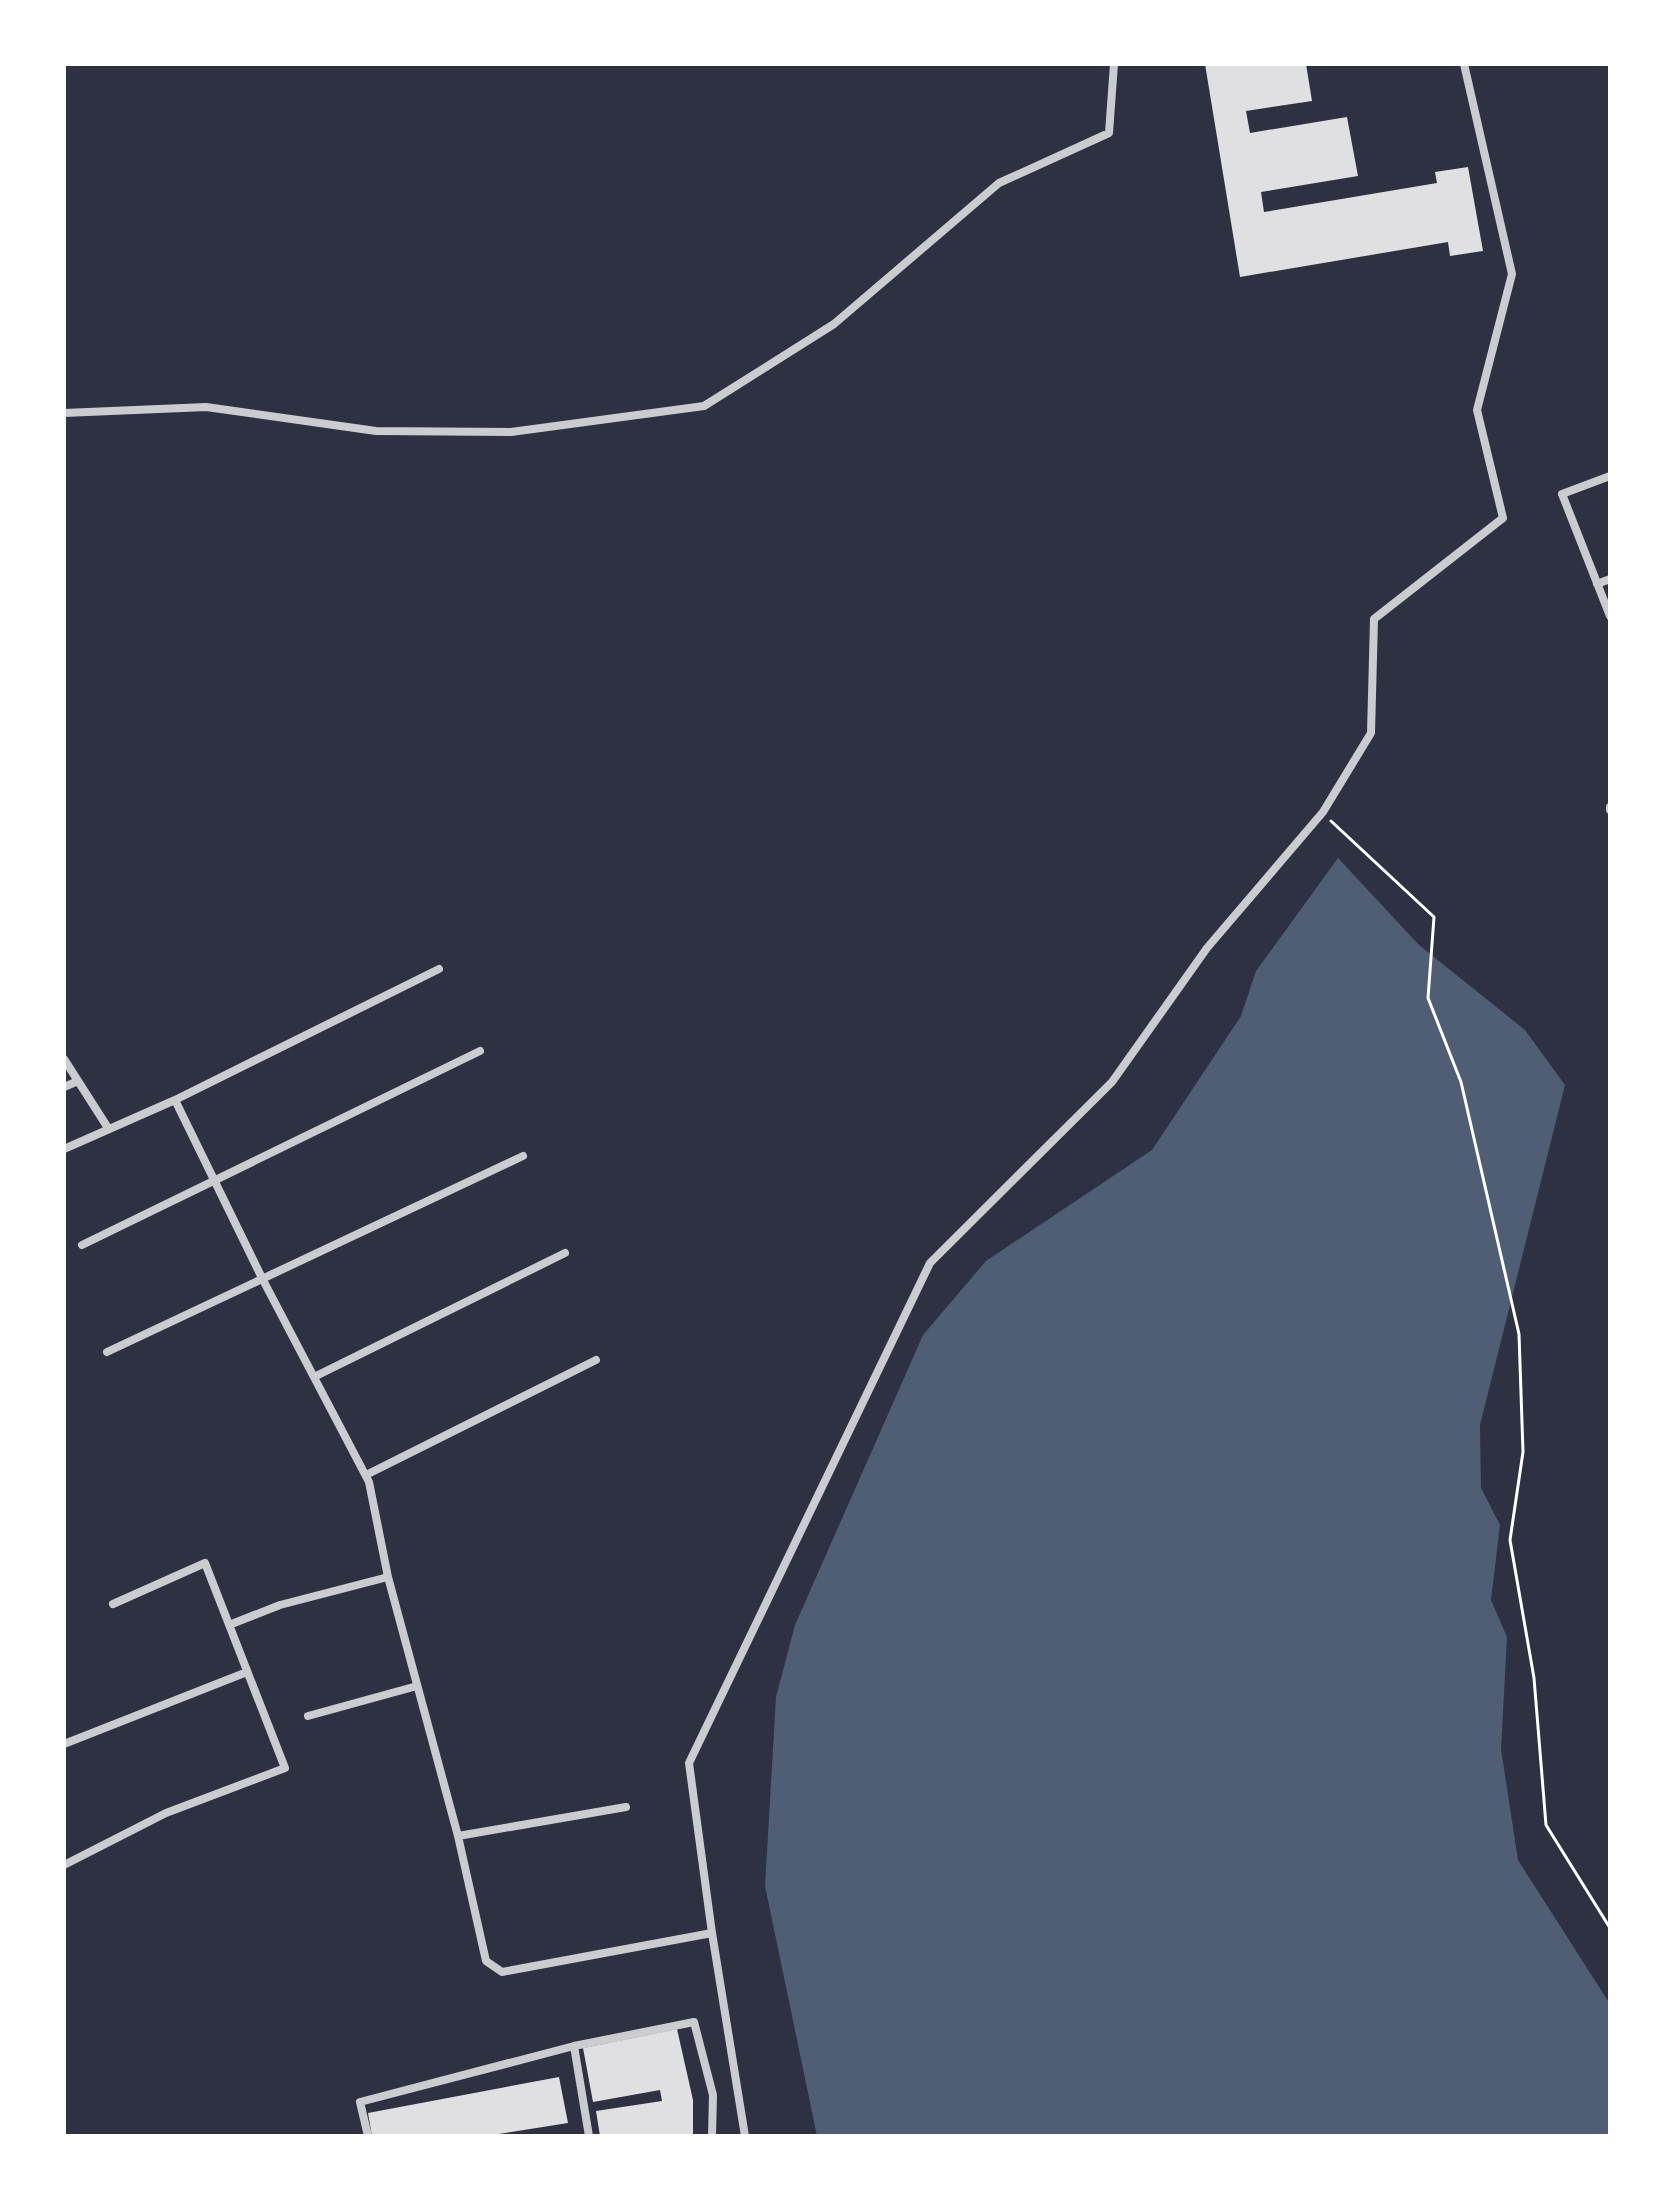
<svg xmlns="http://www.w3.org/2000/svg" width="1674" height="2200" font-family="'Noto Sans',sans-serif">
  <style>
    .water { fill: #4f5d75 }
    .building { fill: #e0e0e3 }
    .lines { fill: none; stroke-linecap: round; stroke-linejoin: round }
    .path { stroke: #fff; stroke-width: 3 }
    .minor { stroke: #caccd0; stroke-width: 8 }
  </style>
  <rect width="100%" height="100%" fill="#2d3142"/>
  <path class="water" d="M1338,858l81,87 106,85 40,55 -85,340 1,63 19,37 -9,75 16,37 -6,112 17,111 92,144v132h-793l-52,-250 11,-189 19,-72 128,-290 63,-74 166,-111 89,-134 15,-45z"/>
  <path class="building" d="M1205,64h101l6,37 -66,10 4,22 97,-16 11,59 -97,16 3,20 173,-29 -2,-11 33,-5 15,84 -33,5 -2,-14 -208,35z
    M677,2029l16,71v36h-93l-4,-25 66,-10 -2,-11 -67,12 -10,-54z
    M559,2077l9,46 -82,13h-114l-4,-23z"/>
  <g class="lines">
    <path class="path" d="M1331,821l103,96 -6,81 33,84 58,252 4,118 -13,88 24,138 12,147 64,103"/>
    <path class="minor" d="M64,413l142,-6 170,24 135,1 193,-26 130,-82 165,-141 110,-50 5,-69
      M1610,476l-48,18 48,122
      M1597,584l13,-5
      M1610,807v3
      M64,1059l44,69
      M64,1087l14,-6
      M175,1100l88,180 106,202 19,95 70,259 28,125 16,11 210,-39
      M64,1149l111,-49 264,-131
      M82,1245l398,-194
      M107,1352l416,-196
      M316,1376l249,-123
      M366,1475l230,-115
      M229,1625l51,-20 108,-28
      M308,1716l109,-30
      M64,1744l183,-72
      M458,1836l168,-29
      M64,1865l102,-52 119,-45 -80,-205 -92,41
      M574,2046l15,90
      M368,2136l-8,-34 214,-56 120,-24 19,73 -1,41
      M745,2136l-33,-203 -23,-170 241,-500 182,-181 95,-134 116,-136 48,-79 3,-114 129,-101 -26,-108 35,-136 -48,-210"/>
  </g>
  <rect width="1674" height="2200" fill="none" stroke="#ffffff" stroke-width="132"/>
</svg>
